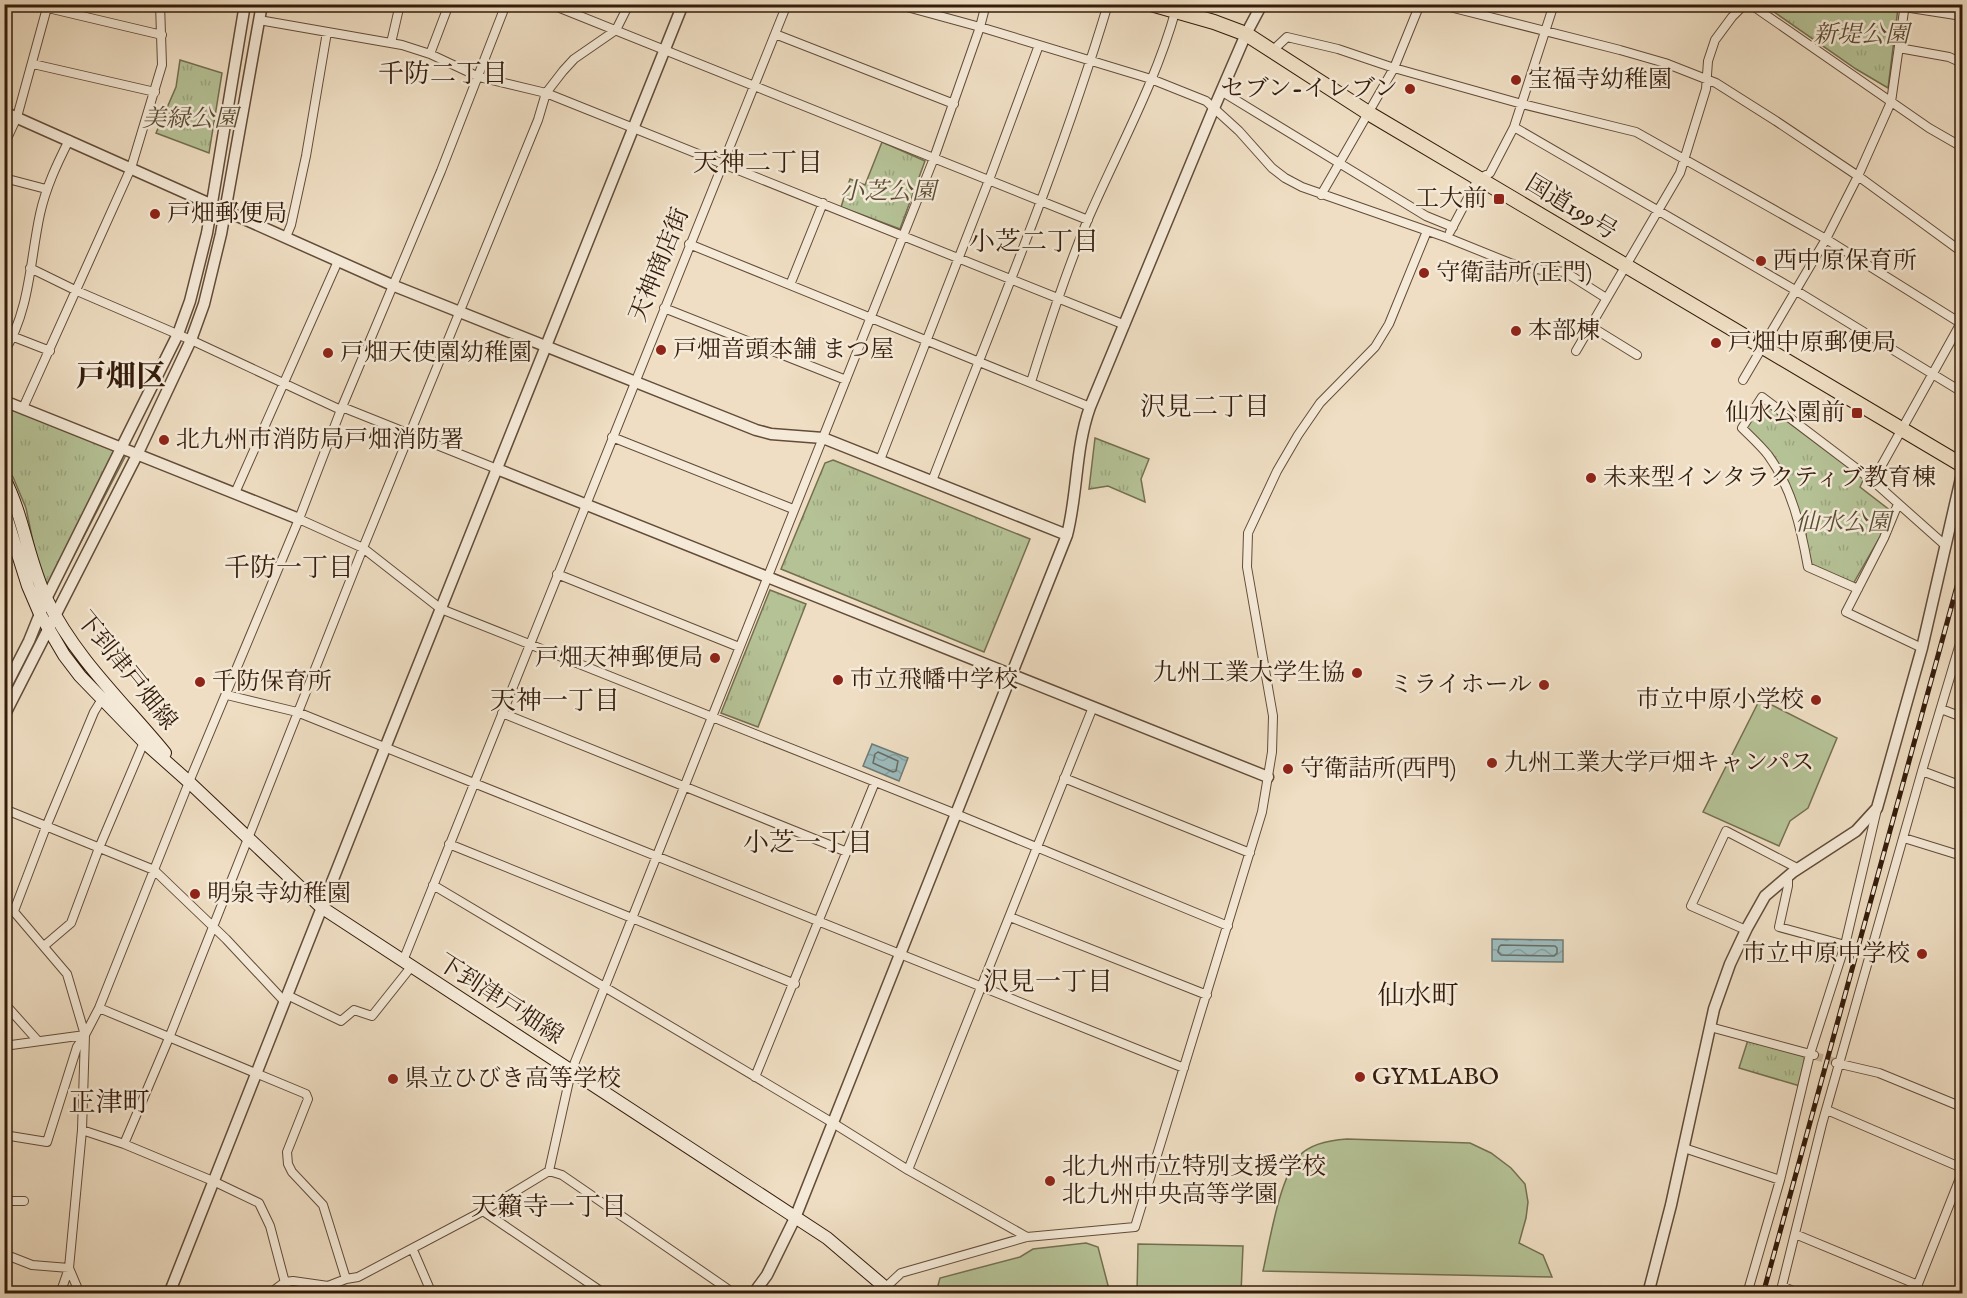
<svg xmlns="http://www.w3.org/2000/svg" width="1967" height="1298" font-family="'IM FELL English','Noto Serif JP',serif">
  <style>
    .grass { fill: url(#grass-tufts); stroke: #746f50; stroke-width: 1.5 }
    .pitch { fill: #b5c296; stroke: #746f50; stroke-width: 1.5 }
    .water { fill: url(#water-waves); stroke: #727b75; stroke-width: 1.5 }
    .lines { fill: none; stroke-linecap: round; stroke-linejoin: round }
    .shore { stroke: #686c64; stroke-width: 1.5 }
    .minor-tunnel { stroke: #cab79e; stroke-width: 8; stroke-dasharray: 8 4; stroke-linecap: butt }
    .minor-casing { stroke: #634c39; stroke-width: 10 }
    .tertiary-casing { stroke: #634c39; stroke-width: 13 }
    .secondary-casing { stroke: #341c0b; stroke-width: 14 }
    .trunk-casing { stroke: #341c0b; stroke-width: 16 }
    .minor { stroke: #f5ead8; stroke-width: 8 }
    .tertiary { stroke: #f5ead8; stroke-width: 10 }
    .secondary { stroke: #f5ead8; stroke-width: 12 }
    .trunk { stroke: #efdec3; stroke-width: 14 }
    .rail-casing { stroke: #341c0b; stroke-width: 5 }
    .rail { stroke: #f5ead8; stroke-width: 3; stroke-dasharray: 9; stroke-linecap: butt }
    .poi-dot { fill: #8f2418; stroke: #f5ead8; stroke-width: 2 }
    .labels { text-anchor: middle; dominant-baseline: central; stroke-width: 5; stroke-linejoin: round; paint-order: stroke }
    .park-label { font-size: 24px; font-style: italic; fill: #5b4e35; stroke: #f5ead8 }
    .poi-label { font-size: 24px; fill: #341c0b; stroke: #f5ead8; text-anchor: start }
    .street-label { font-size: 24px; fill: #341c0b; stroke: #f5ead8 }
    .neighbourhood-label { font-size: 26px; fill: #341c0b; stroke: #f5ead8 }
    .quarter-label { font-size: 27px; fill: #341c0b; stroke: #f5ead8 }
    .district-label { font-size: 30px; font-weight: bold; fill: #341c0b; stroke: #f5ead8 }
  </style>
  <defs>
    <pattern id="grass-tufts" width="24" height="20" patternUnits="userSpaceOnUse" patternTransform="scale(1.5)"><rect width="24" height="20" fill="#b5c296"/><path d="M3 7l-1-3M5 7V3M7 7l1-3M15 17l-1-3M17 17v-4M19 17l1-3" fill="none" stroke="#9ca680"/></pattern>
    <pattern id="water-waves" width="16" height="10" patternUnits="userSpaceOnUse" patternTransform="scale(1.5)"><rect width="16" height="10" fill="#9cbbbc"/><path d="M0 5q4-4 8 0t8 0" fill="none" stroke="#87a0a0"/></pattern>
  </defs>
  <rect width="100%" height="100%" fill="#efdec3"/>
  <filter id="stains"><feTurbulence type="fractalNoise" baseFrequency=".00333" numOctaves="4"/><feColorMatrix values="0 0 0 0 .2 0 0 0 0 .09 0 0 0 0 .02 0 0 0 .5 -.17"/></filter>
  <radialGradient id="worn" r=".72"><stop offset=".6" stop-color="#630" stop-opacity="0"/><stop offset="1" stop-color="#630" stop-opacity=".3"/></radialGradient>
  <path class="grass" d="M1876,4l22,4 -10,80 -32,-19 -92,-64z
    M180,60l42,13 -13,80 -53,-20 20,-46z
    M882,142l43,19 -25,68 -59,-22 9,-28 15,6z
    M1762,397l102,81 -4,9 31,24 -10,24 -28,49 -47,-20v-30l-17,-42 -21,-37 -26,-27z
    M5,407l121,48 -74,143 -12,-23 -14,-67 -13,-31 -8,-11z
    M1095,438l54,21 -8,20 4,23 -37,-16 -19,3z
    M833,460l197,79 -46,113 -203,-83 44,-106z
    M770,590l36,14 -48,123 -37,-14z
    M1748,1040l59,16 -7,30 -61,-18z"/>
  <path class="pitch" d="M1760,699l77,39 -29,70 -18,13 -11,25 -76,-34z
    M1347,1139l123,4 21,10 20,15 14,16 3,18 -2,16 -7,25 24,12 9,22 -289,-6c7,-31 16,-91 36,-115 11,-12 33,-16 48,-17z
    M1086,1243l12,4 12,46 -168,1 -5,-5 3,-11 80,-21 13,-8z
    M1138,1244l105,2 -2,47h-104z"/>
  <path class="water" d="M872,744l36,14 -9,23 -36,-15z
    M1492,939l71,1v22l-71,-1z"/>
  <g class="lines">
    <path class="shore" d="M878,752l20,9 -2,10 -3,1 -20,-9 2,-9z
      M1501,945l54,1 2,2v5l-3,3 -53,-1 -3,-3 1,-5z"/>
    <path class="minor-tunnel" d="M1815,1056l21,6"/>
    <g class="minor-casing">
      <path id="minor" d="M550,4l538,216
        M896,4l84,23 171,52 55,22 33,30 33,37 13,10 17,9 146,51 62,25 24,6 31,3 41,26
        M1438,4l182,46 45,13 51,20 60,38 82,55 104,76
        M1750,4l179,124 33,19
        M1885,4l77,12
        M48,8l114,27
        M259,20l143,25 28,9 49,23 67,16 579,232
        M775,34l179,70
        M391,43l9,-39
        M1899,48l50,9 13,6
        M1271,52l16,-15 51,12 56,19 128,36 114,28 190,107 136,85
        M430,54l19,-50
        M33,64l122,28
        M1221,91l205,125 27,11
        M1514,127l281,163 167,102
        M4,145l13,-28 31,-113
        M4,178l42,11
        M1321,195l73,-127 26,-64
        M1450,232l28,-53 12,-6 24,-46 40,-123
        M286,237l5,-12 15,-69 21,-124
        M689,244l401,163
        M30,268l47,23 114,49 150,70
        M790,285l33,-82
        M664,308l182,72
        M1590,326l47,29
        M4,331l10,6 36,14
        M1576,351l104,-178 26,-84 2,-28 7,-21 17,-23 13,-13
        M4,352c26,-41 26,-92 36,-138 6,-27 17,-50 29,-74
        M1743,380l83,-141 32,-63 33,-74 14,-98
        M1031,382c17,-55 35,-110 57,-163 30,-69 68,-137 88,-210
        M342,407l155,62
        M23,408l108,-240 31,-103 -2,-61
        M612,437l181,72
        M880,460l109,-280 50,-135
        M932,481c61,-158 127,-314 176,-477
        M235,493l103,-232
        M1898,504l-14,34 -38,74 76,36
        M299,519l64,29 78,61 515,205 272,112
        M1946,546l-73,-65 89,-160
        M557,574l182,73
        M1858,589l-50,-22c-7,-39 -16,-79 -40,-112 -7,-9 -17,-18 -26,-27l20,-31 111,84
        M227,695l70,17 887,356
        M1941,709l21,8
        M502,713l345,139
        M1922,771l40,15
        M1064,778l186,75
        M4,809l150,61 72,69 58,62
        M1904,838l58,18
        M449,844l346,140
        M1788,876v10l-9,41 66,18
        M433,885l400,238 75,47 119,67
        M4,900l63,74 18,61 -3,95 -13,138 -9,26
        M14,911l32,-84 48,-115 8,-13
        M1010,917l197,78
        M1746,930l-55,-24 35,-75 71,37
        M44,946l27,-23 28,-75 45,-106
        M403,961l384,-957
        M287,995l54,26 13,-11 18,6 39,-49
        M4,1003l34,38
        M99,1008l207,86 2,5 -21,53 1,12 4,8 31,33 23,74
        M1710,1027l104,28
        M4,1046l81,-11
        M1836,1063l43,10 83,34
        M755,1077l120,-295
        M1827,1110l135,58
        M82,1130l42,14 89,37 46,22 11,23 18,68
        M4,1135l43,7 30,-95 8,-12 14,-27 90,-226 110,-263 43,-112 99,-236 65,-167
        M124,1144l45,-106 194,-490 175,-428 8,-27 17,-22 11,-12 42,-29 13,-26
        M1684,1148l96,32
        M908,1170l185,-463
        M549,1171l13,4 173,119
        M4,1201h20
        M483,1211l122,83
        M1795,1234l123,51
        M413,1250l19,44
        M4,1254l28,11 37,3
        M69,1268l11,26
        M1782,1286l18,8
        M886,1287l15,-14 126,-36 108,-10 127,-415 10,-60 1,-36 -26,-149 1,-34 29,-62 21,-36 22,-32 55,-56 14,-23 38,-93
        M269,1294l16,-12 8,-1 35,5 18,-7 12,-2 125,-66 66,-40 22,-99 363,-914 46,-131 6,-23
        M1747,1294l33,-114 30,-126 35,-109 32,-136
        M1780,1294l42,-170 100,-353 40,-134
        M1914,1294l48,-121"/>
    </g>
    <g class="tertiary-casing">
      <path id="tertiary" d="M4,112l388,173 364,145 15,4 52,4 244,97
        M4,401l295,118
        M497,469l771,308
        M4,690l25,-49 17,-42 132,-265 12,-33 17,-68 38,-229
        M4,716l133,-261 54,-115 13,-36 17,-70 41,-230
        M169,1294l216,-546 298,-744
        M753,1294l14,-19 28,-57 272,-683c11,-43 8,-86 23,-128l124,-299 32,-74 16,-30
        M1648,1294l23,-89 43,-196 16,-45 17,-36 18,-32 28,-24 63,-41 21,-23 45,-160 40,-174"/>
    </g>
    <g class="secondary-casing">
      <path id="secondary" d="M4,478c20,39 24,83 43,122 29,59 77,103 118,153
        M4,510l24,76 12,28 24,41 16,21 64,66 45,40 132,125 506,331 66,56"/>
    </g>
    <g class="trunk-casing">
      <path id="trunk" d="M1151,4l63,18 32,12 124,80 592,351"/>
    </g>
    <use href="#minor" class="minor"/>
    <use href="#tertiary" class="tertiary"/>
    <use href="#secondary" class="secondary"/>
    <use href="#trunk" class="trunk"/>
    <g class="rail-casing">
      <path id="rail" d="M1763,1294l199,-726"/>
    </g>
    <use href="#rail" class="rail"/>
  </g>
  <g class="poi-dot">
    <circle cx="1516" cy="80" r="6"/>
    <circle cx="1410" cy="89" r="6"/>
    <rect x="1493" y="193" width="12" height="12" rx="3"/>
    <circle cx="155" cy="214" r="6"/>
    <circle cx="1761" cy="261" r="6"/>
    <circle cx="1424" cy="273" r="6"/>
    <circle cx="1516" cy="331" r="6"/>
    <circle cx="1716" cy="343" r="6"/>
    <circle cx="661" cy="350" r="6"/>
    <circle cx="328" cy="353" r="6"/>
    <rect x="1851" y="407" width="12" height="12" rx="3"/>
    <circle cx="164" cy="440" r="6"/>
    <circle cx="1591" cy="478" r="6"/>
    <circle cx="715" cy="658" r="6"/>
    <circle cx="1357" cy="673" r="6"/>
    <circle cx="838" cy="680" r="6"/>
    <circle cx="200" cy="682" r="6"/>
    <circle cx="1544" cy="685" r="6"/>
    <circle cx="1816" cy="700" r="6"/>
    <circle cx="1492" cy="763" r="6"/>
    <circle cx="1288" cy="769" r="6"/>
    <circle cx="195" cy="894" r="6"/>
    <circle cx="1922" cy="954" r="6"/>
    <circle cx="1360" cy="1077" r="6"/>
    <circle cx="393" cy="1079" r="6"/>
    <circle cx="1050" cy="1181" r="6"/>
  </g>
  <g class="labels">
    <g class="park-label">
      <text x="1861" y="35">新堤公園</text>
      <text x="190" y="119">美緑公園</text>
      <text x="888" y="192">小芝公園</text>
      <text x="1843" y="523">仙水公園</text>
    </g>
    <g class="poi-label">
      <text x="1528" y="80">宝福寺幼稚園</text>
      <text x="1398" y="89" text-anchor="end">セブン-イレブン</text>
      <text x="1487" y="199" text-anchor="end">工大前</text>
      <text x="167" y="214">戸畑郵便局</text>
      <text x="1773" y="261">西中原保育所</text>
      <text x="1436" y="273">守衛詰所(正門)</text>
      <text x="1528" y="331">本部棟</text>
      <text x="1728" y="343">戸畑中原郵便局</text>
      <text x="673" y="350">戸畑音頭本舗 まつ屋</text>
      <text x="340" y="353">戸畑天使園幼稚園</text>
      <text x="1845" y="413" text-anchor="end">仙水公園前</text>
      <text x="176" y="440">北九州市消防局戸畑消防署</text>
      <text x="1603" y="478">未来型インタラクティブ教育棟</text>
      <text x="703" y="658" text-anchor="end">戸畑天神郵便局</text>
      <text x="1345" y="673" text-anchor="end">九州工業大学生協</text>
      <text x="850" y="680">市立飛幡中学校</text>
      <text x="212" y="682">千防保育所</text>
      <text x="1532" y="685" text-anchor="end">ミライホール</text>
      <text x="1804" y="700" text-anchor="end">市立中原小学校</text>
      <text x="1504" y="763">九州工業大学戸畑キャンパス</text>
      <text x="1300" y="769">守衛詰所(西門)</text>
      <text x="207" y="894">明泉寺幼稚園</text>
      <text x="1910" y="954" text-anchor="end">市立中原中学校</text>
      <text x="1372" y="1077">GYMLABO</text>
      <text x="405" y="1079">県立ひびき高等学校</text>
      <text x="1062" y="1167">北九州市立特別支援学校<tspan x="1062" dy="28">北九州中央高等学園</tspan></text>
    </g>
    <g class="street-label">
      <text transform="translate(1571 208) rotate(31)">国道199号</text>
      <text transform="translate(660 265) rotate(-68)">天神商店街</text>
      <text transform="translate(126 671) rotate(51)">下到津戸畑線</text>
      <text transform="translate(500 1000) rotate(33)">下到津戸畑線</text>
    </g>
    <g class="neighbourhood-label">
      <text x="443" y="74">千防二丁目</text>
      <text x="758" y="163">天神二丁目</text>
      <text x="1034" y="242">小芝二丁目</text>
      <text x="1205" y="407">沢見二丁目</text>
      <text x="289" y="568">千防一丁目</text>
      <text x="555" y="701">天神一丁目</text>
      <text x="808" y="843">小芝一丁目</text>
      <text x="1048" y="982">沢見一丁目</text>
      <text x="549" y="1207">天籟寺一丁目</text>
    </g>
    <g class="quarter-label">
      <text x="1418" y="997">仙水町</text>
      <text x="109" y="1104">正津町</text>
    </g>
    <g class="district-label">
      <text x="121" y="378">戸畑区</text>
    </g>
  </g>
  <rect width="1967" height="1298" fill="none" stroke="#efdec3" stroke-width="24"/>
  <rect x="6" y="6" width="1955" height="1286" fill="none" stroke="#341c0b" stroke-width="3"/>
  <rect x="12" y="12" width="1943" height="1274" fill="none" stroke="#341c0b" stroke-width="1.5"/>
  <rect width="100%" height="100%" filter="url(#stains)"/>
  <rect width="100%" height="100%" fill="url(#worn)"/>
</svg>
